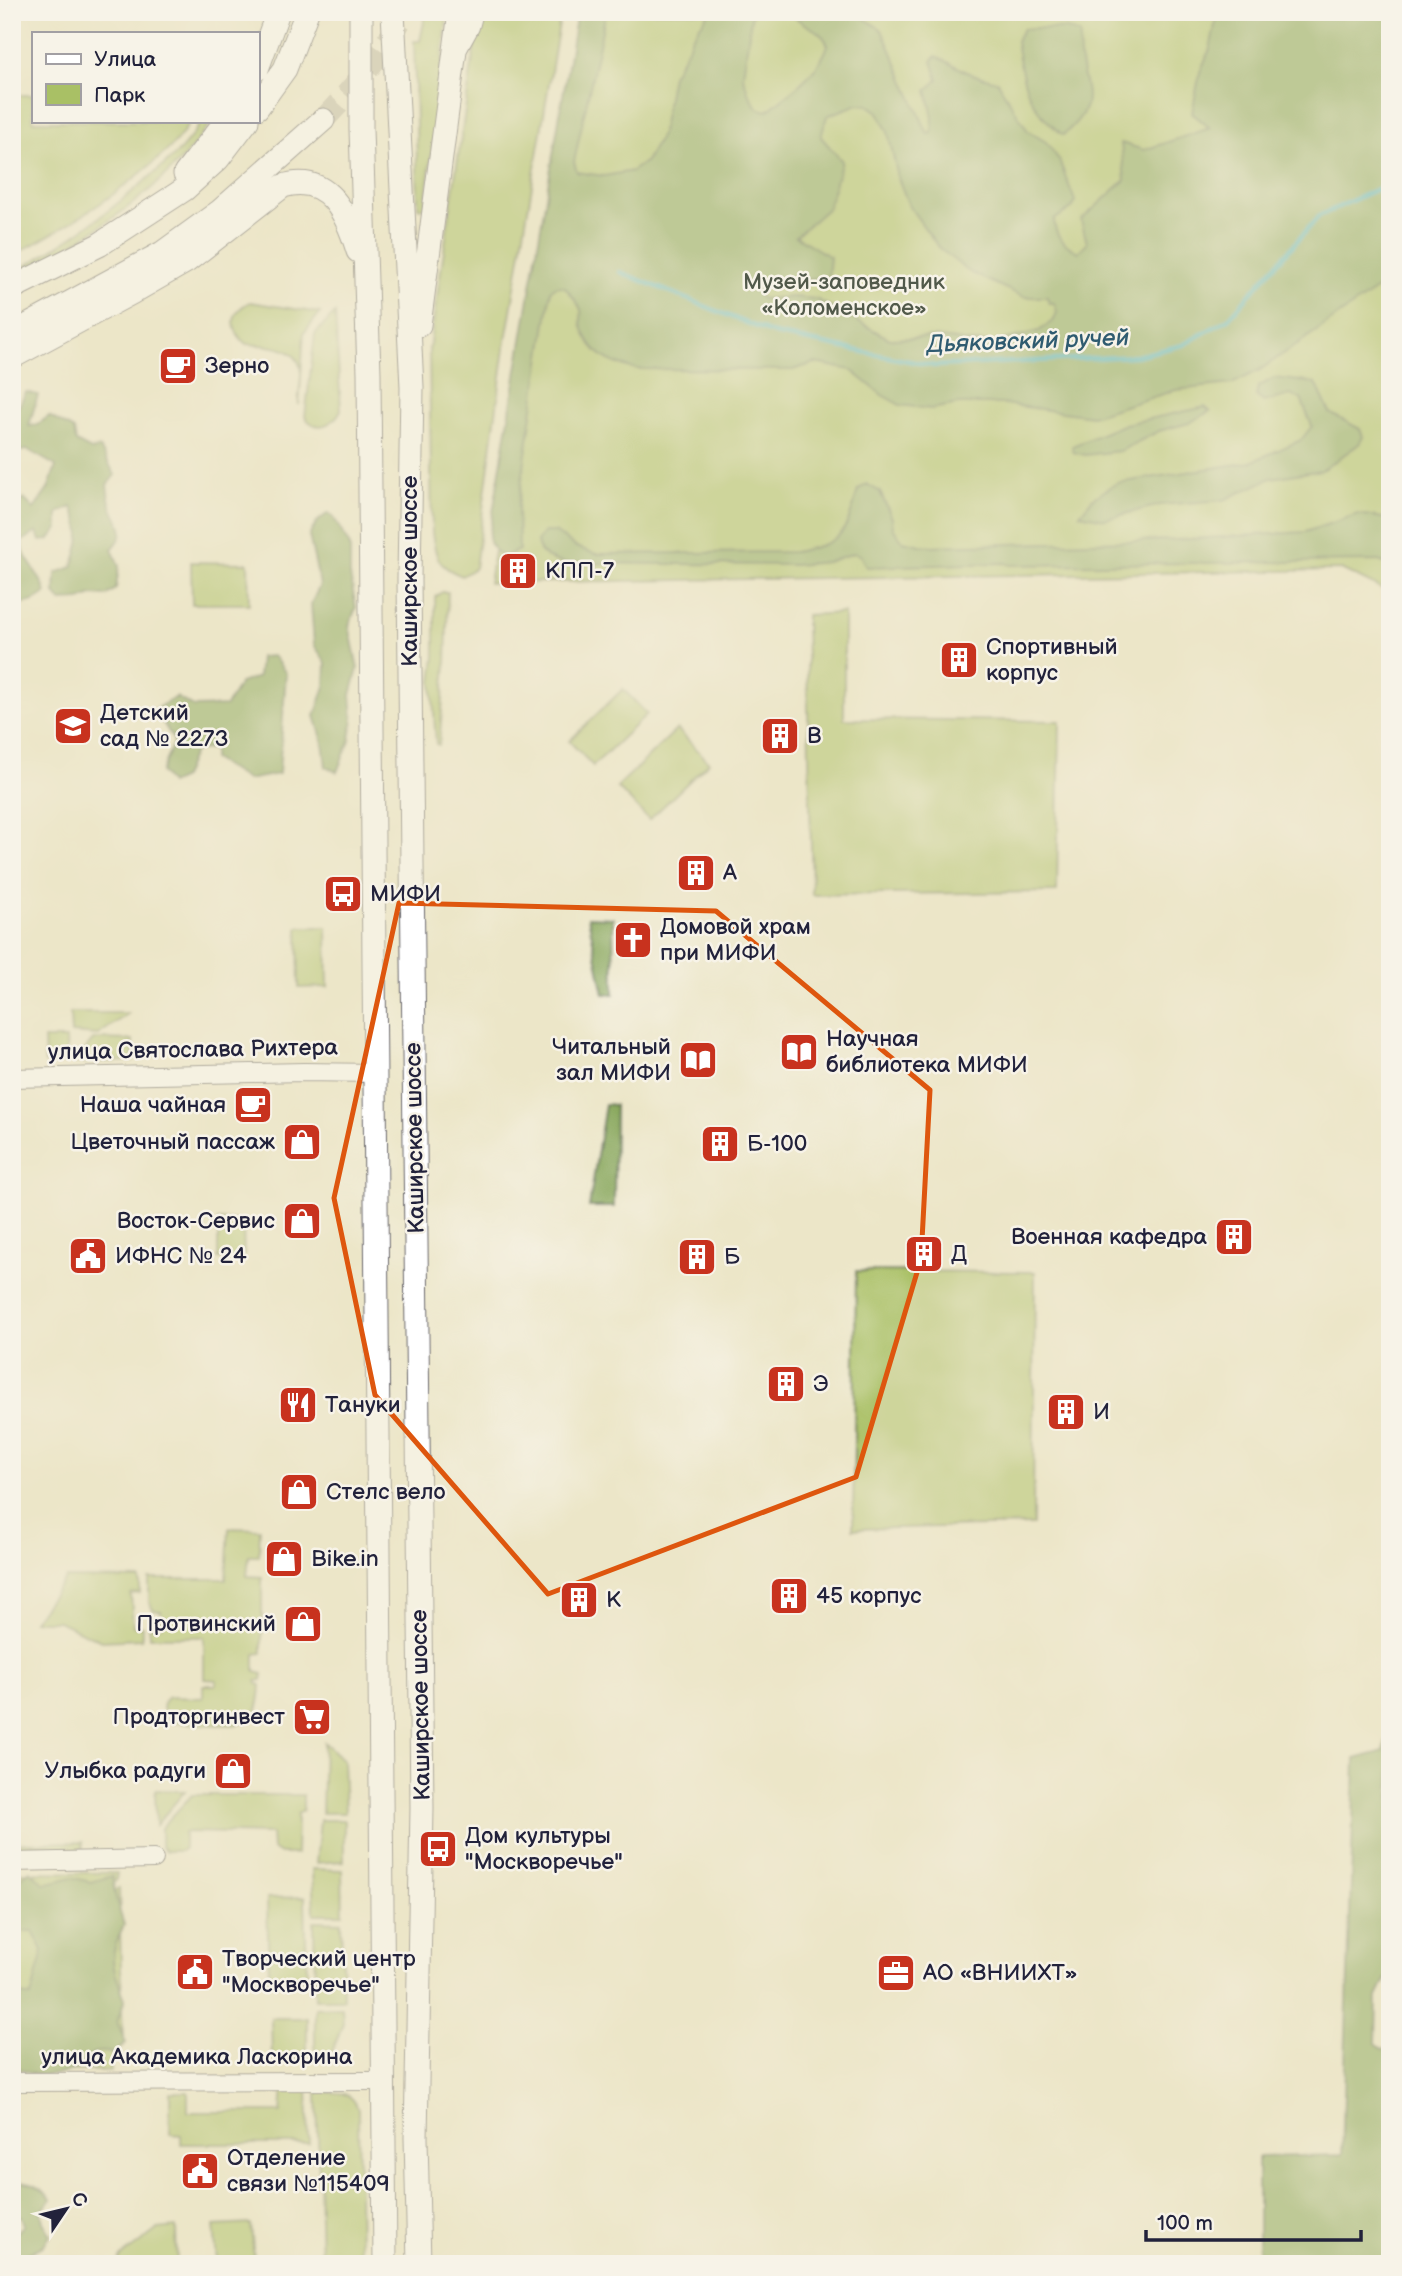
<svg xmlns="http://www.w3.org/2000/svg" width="1402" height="2276" font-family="'Balsamiq Sans',sans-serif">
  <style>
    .green { fill: #a9c065; stroke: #667150; stroke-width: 2 }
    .forest { fill: #86a65a; stroke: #54644a; stroke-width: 2; fill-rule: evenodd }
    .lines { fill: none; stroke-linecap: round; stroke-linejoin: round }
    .stream { stroke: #42b0bf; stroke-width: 4.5 }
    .major-tunnel { stroke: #c4bfac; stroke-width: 23; stroke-dasharray: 23 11; stroke-linecap: butt }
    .minor-casing { stroke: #69676c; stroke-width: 20 }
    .major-casing { stroke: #69676c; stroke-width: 25 }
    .minor { stroke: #fff; stroke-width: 18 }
    .major { stroke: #fff; stroke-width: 23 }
    .marked { fill: none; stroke: #de560e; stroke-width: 5; stroke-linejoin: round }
    .labels { text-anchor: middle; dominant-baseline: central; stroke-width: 5; stroke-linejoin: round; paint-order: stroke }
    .park-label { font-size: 23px; fill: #51594a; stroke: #f7f3e8 }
    .poi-label { font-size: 23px; fill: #22223b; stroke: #f7f3e8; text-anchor: start }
    .street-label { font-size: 23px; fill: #22223b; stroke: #f7f3e8 }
    .water-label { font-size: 24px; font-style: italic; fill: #2f5b70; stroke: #f7f3e8 }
  </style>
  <rect width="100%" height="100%" fill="#f7f3e8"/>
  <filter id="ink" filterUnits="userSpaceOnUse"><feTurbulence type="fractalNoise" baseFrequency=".0143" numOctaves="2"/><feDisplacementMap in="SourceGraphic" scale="14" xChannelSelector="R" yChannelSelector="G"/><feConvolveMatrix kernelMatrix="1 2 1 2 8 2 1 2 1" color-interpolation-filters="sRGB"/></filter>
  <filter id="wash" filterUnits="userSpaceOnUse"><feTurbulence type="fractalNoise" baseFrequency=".00686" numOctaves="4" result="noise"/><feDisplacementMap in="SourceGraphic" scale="28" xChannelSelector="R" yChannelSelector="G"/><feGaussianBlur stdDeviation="1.57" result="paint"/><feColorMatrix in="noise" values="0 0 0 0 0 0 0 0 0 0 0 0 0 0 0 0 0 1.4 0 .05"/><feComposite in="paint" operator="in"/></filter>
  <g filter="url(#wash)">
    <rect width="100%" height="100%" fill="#ece6c8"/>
    <path class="green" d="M426,12h22l-23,196h-7l-4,-167h6z
      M480,12h81l-56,335 -30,221 -13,8c-25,-10 -26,-18 -30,-43l-3,-184z
      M579,12h811v581l-47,-23 -854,13z
      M12,95h21v26h157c-10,20 -26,33 -43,47 -44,37 -85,61 -135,88z
      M201,121h11c-50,74 -123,115 -200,157v-5c49,-26 92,-57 134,-93 22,-18 42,-34 55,-59z
      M250,302l70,11 -16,20 -5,72c-2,-9 3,-22 2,-33 -2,-28 -35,-26 -55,-28 -16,-14 -17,-32 4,-42z
      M335,313l6,97c-8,15 -24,23 -36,7l10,-83z
      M191,562l57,1 1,41h-57z
      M442,592h6l-2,72 -7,81 -3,-1 -4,-62 3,-25v-60z
      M844,613v106l216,2 -3,171 -245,3 -6,-280z
      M623,689l24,25 -54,52 -24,-25z
      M677,729l32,33 -60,58 -32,-33z
      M298,927h29l1,60 -29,1z
      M70,1013h59l-31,22 -27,-2z
      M44,1039h22l1,23 -22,1z
      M94,1039l39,1v21l-59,2z
      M218,1220h25l1,39h-26z
      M856,1271l179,1 -2,253 -180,4z
      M229,1528l31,1 -1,27h-10l-2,20 15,1v76l-7,1v18l8,2 -1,6 -6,1 1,3 4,1c-2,36 -10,41 -44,40 -15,-1 -30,-2 -45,-2l-9,-14 1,-8 4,-4 35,1v-13h13v-5l-12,-1v-42h-54l-1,-11h13l-1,-15 -8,-1 -4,-8v-23h77z
      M66,1578l74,1v14l-9,1 2,32h9v13l-41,2 -42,-20h-26z
      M324,1742l19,18 2,53h-23z
      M155,1790l30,1 -29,34z
      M192,1795h111v15l-6,4 -1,40h-16l-8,-5 -1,-15 -83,-2 -4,1v15l-3,3h-15l-5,-4v-19z
      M320,1820h24v41l-28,2z
      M83,1842v7l-71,1v-7z
      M312,1869l30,1 1,44h-29z
      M12,1872l105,1 -1,7 -5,3v9l8,-4 4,159 -12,-5v13l12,6h-12v10l-99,-1z
      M305,1897l2,82 -38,1 -2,-82z
      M314,1921l27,1 2,77h-28z
      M342,2007l1,16 -12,32 -16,1v-48z
      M271,2018h36v40l-35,1z
      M283,2087l24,1 2,56h-128v-9l-11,-1v-42h18v20h93z
      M317,2092c17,1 35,-3 41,17l2,155h-39z
      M251,2224l3,36 -37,3 -3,-37z
      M176,2227l1,37h-58l1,-6 38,-29z"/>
    <path class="forest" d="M577,12h29l-32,150 3,10 27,4 28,-5 14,-10 15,-26 11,-60 15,-25 5,-13 18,-25h42l-9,64 5,16 9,16 10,3c21,-17 53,-39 61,-66 -8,-19 -26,-17 -38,-33h70l1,4 21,14 46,104 4,-1 1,-16 -6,-27 11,-10 -6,-19 4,-5 35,18 26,7 31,50 18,11 13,18 16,41 -2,6 -19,13c1,17 10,24 24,32l9,-9 -6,-23 44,-40 -4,-37 23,7 66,-22 -18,-15 8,-41 10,-23 7,-33 -31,-4h204v268l-130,90 -28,14 -56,6 -84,26 -89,-12h-44l-28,5 -31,-4 -18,-10 -31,-25 -36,-7 -22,7 -156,-1c-27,-5 -45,-14 -55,-42 -2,-5 0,-12 -1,-17 -3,-8 -11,-16 -16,-23l-8,-1 -6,4 -33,216 1,44 -13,6 -7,-1 -10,-12v-7zM858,104l10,1 10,7 10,20 10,46 11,28 30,42 30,24 55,25h23l2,6h5l3,9 -3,8 -15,11 -43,11h-27l-34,-5 -45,2 -74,-40 -22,-2 -32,2 -3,-4 1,-10 68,-8 2,-20 -34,-21 32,-28 14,-47 -21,-24 6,-21z
      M1035,28l32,1 13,5c0,8 -1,15 0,22 5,37 19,49 -17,79 -36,-28 -40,-51 -47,-94l7,-12z
      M1274,378l42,5 14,30 30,16 3,8 -4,7 -37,26 -51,8 -47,22 -64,5 -55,14 -25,-5 13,-16 24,-15 134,-21 50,-22 11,-14 -11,-27 -10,-4 -27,7 -8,-6 2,-9z
      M26,392l12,3 -9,31 8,-1 12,-9 25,14 2,12 15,8 9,-2 15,27 -8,10c1,8 2,16 5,23 7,19 18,22 0,41l7,17 -3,23 -10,7 -14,-1 -12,5 -19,1 -6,-7 1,-21 16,-6c9,-24 12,-37 0,-60l-14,6v16l-9,11 -9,1 -3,-9 -16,10c3,20 20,31 25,51 -12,9 -19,12 -34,10v-23l7,-5 -7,-4v-66l12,-6 10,10 14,-20 8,-23 -28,-16 -16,2v-42l7,-4z
      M1205,407l5,4 -21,12 -30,8 -39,20 -35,4 -12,-3 -1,-6 53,-22z
      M867,484l13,8 12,26 1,10 10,13 22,5 250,-6 130,-8 53,-18 32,5v46l-12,-4 -368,4 -5,-2 -139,4 -6,-12 -6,-2 -27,9 -32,3 -233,-2c-12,-4 -23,-7 -25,-21l7,-10h11l21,15 20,7 198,-2c48,-10 51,-15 64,-62z
      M328,513l6,5 16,28v29l6,33 -7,17 9,44 -7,26 2,24 -3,21 -13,32 -11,-5 -3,-25 -8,-26 10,-30 1,-23 -12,-18 -3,-41 9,-19 -11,-49 8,-14z
      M273,656l13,17 -7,101 -32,6 -34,-21v-11l-19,3 -11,27 -13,6 -9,-12 13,-31 -19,-32 21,-12 18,10 32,-1 14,-23 18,-6 2,-20z
      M588,917l25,1 1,76h-10z
      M605,1104l10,1 -1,102h-25z
      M1390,1723v127l-2,2 -1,26 3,7v85l-13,27 -1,46 7,6 7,-2v217h-132v-107l84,-2 13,-396 29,-8z
      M30,1870l14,14 28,-7 18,5 22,-6 4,23 8,26c-17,33 -12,41 1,74l-8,23 9,21 -11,10c-5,0 -12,-2 -17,-1 -7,0 -8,5 -13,9 -20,19 -52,18 -73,4v-72l19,4 12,-47 -10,-19h-21v-46z
      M12,2182c20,0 27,3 40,17l-11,13 2,10 8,13 -8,11 -31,16v-25l12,-12 -3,-9 -9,2z"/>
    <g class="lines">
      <path class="stream" d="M620,272l154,62 160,32 202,-10 47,-11 45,-26 91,-103 71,-33"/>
    </g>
  </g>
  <g filter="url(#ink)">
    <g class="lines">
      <path class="major-tunnel" d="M323,120c32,-33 60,-67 82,-108"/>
      <g class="minor-casing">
        <path id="minor" d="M459,47l11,-20 4,-15
          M12,1078l292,-6 71,1
          M12,1862l142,-3
          M12,2082l370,-1"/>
      </g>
      <g class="major-casing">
        <path id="major" d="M361,12v117l8,244 16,1891
          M393,12l19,375 -3,192 13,1229 -6,330 3,126
          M257,69l21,-57
          M257,108l28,-39 22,-57
          M185,174l41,-53
          M12,288l87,-43 86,-56 33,-30 29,-38
          M419,325l41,-313
          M12,334l150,-81 58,-42 103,-91
          M12,357l121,-65 54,-31 96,-75c46,-14 64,29 75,65"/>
      </g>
      <use href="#minor" class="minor"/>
      <use href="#major" class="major"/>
    </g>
  </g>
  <path d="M0 0H1402V2276H0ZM399,903l317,8 214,179 -9,169 -65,218 -308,117 -173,-199 -41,-197z" fill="#ece6c8" fill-opacity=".55" fill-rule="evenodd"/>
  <path class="marked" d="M399,903l317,8 214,179 -9,169 -65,218 -308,117 -173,-199 -41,-197z"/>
  <defs>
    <g id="cafe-square" transform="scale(2.0125)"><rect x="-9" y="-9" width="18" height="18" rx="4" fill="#c8321e" stroke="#f7f3e8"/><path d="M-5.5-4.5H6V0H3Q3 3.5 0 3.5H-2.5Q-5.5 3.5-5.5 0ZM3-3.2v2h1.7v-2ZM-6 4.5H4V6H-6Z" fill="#fff"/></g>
    <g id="building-square" transform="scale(2.0125)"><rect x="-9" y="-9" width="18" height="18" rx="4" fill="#c8321e" stroke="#f7f3e8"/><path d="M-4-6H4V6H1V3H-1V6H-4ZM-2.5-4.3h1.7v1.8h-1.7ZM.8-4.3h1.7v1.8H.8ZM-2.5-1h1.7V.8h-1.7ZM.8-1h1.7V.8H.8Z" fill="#fff"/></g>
    <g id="school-square" transform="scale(2.0125)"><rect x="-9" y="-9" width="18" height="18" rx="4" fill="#c8321e" stroke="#f7f3e8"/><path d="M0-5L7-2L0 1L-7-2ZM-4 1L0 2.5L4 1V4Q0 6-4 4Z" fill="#fff"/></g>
    <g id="bus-square" transform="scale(2.0125)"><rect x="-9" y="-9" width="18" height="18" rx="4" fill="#c8321e" stroke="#f7f3e8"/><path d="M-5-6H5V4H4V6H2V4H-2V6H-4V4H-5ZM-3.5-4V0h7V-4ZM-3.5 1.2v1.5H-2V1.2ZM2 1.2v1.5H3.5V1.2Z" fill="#fff"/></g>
    <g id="church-square" transform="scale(2.0125)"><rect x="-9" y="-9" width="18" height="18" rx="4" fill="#c8321e" stroke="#f7f3e8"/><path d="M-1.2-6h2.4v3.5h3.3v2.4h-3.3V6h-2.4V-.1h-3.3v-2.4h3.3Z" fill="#fff"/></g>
    <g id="library-square" transform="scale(2.0125)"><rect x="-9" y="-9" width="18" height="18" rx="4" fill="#c8321e" stroke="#f7f3e8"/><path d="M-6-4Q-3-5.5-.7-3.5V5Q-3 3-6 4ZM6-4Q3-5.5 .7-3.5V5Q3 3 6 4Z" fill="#fff"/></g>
    <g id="shop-square" transform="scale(2.0125)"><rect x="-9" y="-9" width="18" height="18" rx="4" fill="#c8321e" stroke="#f7f3e8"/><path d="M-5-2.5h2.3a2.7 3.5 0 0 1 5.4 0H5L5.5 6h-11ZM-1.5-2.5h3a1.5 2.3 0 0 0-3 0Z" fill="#fff"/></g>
    <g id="civic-square" transform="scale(2.0125)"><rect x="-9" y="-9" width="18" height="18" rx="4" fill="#c8321e" stroke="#f7f3e8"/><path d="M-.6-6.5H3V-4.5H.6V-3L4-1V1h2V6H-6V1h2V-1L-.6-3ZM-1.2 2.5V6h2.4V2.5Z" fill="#fff"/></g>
    <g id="restaurant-square" transform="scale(2.0125)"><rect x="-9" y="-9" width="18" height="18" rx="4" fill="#c8321e" stroke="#f7f3e8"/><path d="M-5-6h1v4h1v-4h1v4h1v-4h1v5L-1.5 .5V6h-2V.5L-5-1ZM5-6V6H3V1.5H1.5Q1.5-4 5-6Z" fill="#fff"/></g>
    <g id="supermarket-square" transform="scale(2.0125)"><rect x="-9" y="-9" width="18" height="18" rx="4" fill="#c8321e" stroke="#f7f3e8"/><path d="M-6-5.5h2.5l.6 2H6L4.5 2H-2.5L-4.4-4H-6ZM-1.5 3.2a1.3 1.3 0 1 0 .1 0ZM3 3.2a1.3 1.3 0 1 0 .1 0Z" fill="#fff"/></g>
    <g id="office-square" transform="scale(2.0125)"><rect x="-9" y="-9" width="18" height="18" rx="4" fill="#c8321e" stroke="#f7f3e8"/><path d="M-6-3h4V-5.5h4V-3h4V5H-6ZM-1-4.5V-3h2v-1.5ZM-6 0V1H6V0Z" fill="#fff"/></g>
  </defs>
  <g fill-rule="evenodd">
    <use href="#cafe-square" x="178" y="366"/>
    <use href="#building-square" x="518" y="571"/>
    <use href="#building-square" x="959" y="660"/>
    <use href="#school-square" x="73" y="726"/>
    <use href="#building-square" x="780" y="736"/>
    <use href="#building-square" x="696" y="873"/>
    <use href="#bus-square" x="343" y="894"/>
    <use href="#church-square" x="633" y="940"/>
    <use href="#library-square" x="799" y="1052"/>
    <use href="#library-square" x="698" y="1060"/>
    <use href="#cafe-square" x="253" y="1105"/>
    <use href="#shop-square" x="302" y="1142"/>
    <use href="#building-square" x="720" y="1144"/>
    <use href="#shop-square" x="302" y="1221"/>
    <use href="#building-square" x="1234" y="1237"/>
    <use href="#building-square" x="924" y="1254"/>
    <use href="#civic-square" x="88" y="1256"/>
    <use href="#building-square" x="697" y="1257"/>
    <use href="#building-square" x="786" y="1384"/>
    <use href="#restaurant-square" x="298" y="1405"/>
    <use href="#building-square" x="1066" y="1412"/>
    <use href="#shop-square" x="299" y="1492"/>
    <use href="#shop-square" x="284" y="1559"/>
    <use href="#building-square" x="789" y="1596"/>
    <use href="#building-square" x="579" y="1600"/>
    <use href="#shop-square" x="303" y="1624"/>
    <use href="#supermarket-square" x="312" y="1717"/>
    <use href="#shop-square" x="233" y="1771"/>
    <use href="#bus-square" x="438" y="1849"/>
    <use href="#civic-square" x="195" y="1972"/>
    <use href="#office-square" x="896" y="1973"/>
    <use href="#civic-square" x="200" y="2171"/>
  </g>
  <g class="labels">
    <g class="park-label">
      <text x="844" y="282">Музей-заповедник<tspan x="844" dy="26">«Коломенское»</tspan></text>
    </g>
    <g class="poi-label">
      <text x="205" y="366">Зерно</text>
      <text x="545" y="571">КПП-7</text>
      <text x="986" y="647">Спортивный<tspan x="986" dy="26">корпус</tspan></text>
      <text x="100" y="713">Детский<tspan x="100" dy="26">сад № 2273</tspan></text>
      <text x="807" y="736">В</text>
      <text x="723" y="873">А</text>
      <text x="370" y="894">МИФИ</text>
      <text x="660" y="927">Домовой храм<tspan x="660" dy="26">при МИФИ</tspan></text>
      <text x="826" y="1039">Научная<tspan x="826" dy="26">библиотека МИФИ</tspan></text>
      <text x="671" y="1047" text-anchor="end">Читальный<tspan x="671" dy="26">зал МИФИ</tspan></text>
      <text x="226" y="1105" text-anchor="end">Наша чайная</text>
      <text x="275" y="1142" text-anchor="end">Цветочный пассаж</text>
      <text x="747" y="1144">Б-100</text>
      <text x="275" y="1221" text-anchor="end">Восток-Сервис</text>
      <text x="1207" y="1237" text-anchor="end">Военная кафедра</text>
      <text x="951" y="1254">Д</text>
      <text x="115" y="1256">ИФНС № 24</text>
      <text x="724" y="1257">Б</text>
      <text x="813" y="1384">Э</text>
      <text x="325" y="1405">Тануки</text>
      <text x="1093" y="1412">И</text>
      <text x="326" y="1492">Стелс вело</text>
      <text x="311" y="1559">Bike.in</text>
      <text x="816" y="1596">45 корпус</text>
      <text x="606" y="1600">К</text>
      <text x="276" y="1624" text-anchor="end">Протвинский</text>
      <text x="285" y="1717" text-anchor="end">Продторгинвест</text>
      <text x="206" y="1771" text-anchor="end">Улыбка радуги</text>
      <text x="465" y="1836">Дом культуры<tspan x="465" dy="26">"Москворечье"</tspan></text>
      <text x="222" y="1959">Творческий центр<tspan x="222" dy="26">"Москворечье"</tspan></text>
      <text x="923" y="1973">АО «ВНИИХТ»</text>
      <text x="227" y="2158">Отделение<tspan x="227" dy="26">связи №115409</tspan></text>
    </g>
    <g class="street-label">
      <text transform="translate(410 571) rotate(-90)">Каширское шоссе</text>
      <text transform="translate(193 1050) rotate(-1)">улица Святослава Рихтера</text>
      <text transform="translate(415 1138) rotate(-91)">Каширское шоссе</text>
      <text transform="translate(421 1705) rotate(-91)">Каширское шоссе</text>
      <text x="197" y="2057">улица Академика Ласкорина</text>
    </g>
    <g class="water-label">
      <text transform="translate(1028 341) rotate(-2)">Дьяковский ручей</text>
    </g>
  </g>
  <rect width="1402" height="2276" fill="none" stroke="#f7f3e8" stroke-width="42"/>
  <rect x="32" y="32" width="228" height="91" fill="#f7f3e8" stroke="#a29fa3" stroke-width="2"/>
  <rect x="46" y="54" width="35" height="10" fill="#ffffff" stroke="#a29fa3" stroke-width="2"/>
  <text x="94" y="66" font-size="21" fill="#22223b">Улица</text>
  <rect x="46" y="84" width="35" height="21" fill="#a9c065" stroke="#a29fa3" stroke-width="2"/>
  <text x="94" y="102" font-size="21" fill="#22223b">Парк</text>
  <g transform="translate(66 2209) rotate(55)" stroke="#f7f3e8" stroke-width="5" paint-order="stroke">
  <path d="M0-5L12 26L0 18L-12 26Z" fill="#22223b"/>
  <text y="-10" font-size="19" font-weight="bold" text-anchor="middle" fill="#22223b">С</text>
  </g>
  <path d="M1146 2230v10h215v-10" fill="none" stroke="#22223b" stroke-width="3.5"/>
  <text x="1157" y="2230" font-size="21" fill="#22223b" stroke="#f7f3e8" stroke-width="5" paint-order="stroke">100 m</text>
</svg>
